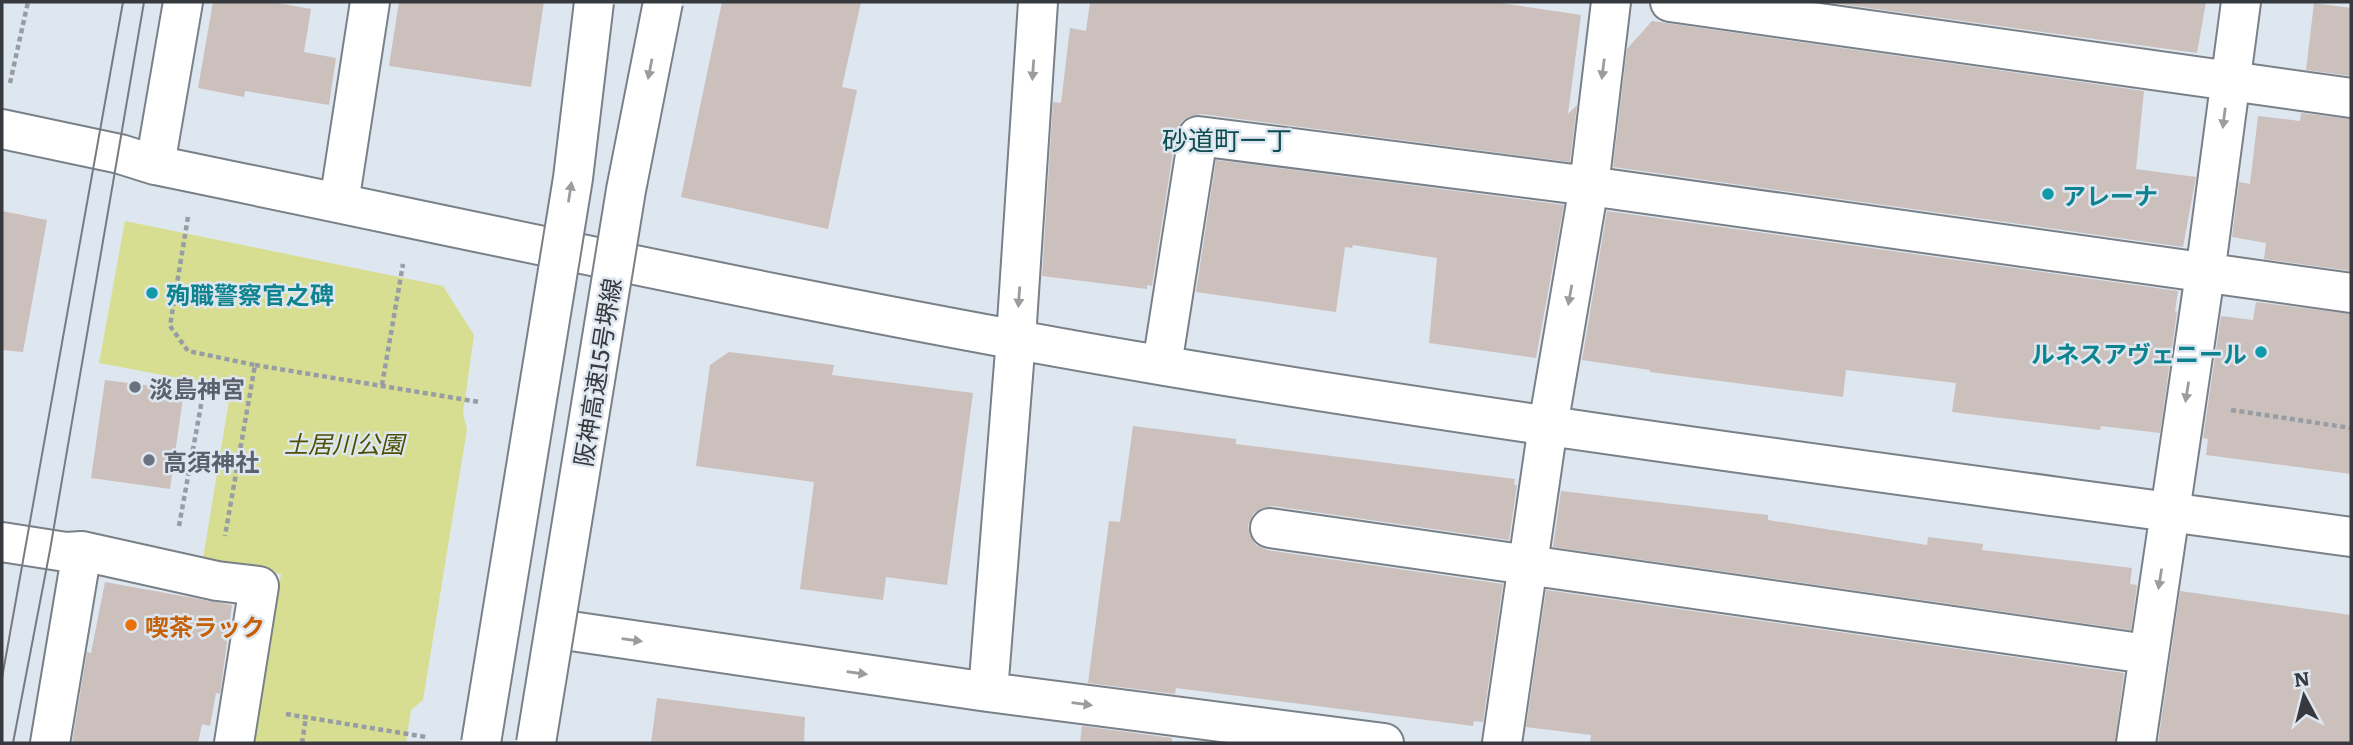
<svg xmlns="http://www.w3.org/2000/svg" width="2353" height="745" font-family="Literata,'Noto Sans JP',serif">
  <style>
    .green { fill: #d8de91 }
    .building { fill: #ccc0bc }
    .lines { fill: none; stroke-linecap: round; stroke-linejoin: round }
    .minor-casing { stroke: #798088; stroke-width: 42 }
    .path { stroke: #979da4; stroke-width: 4.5; stroke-dasharray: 5 3.5; stroke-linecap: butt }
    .minor { stroke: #fff; stroke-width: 38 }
    .tram { stroke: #777c82; stroke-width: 2 }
    .highway-bridge-casing { stroke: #798088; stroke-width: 42; stroke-linecap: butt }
    .highway-bridge { stroke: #fff; stroke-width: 38 }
    .oneway { fill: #9a9c9e }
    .culture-dot { fill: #0f9aa8; stroke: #dee6ef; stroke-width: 2.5 }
    .worship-dot { fill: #6b7280; stroke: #dee6ef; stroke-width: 2.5 }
    .food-dot { fill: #e8710a; stroke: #dee6ef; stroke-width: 2.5 }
    .labels { text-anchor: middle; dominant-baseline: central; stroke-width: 5; stroke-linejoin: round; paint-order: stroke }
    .culture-label { font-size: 24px; font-weight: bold; fill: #0d838f; stroke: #dee6ef; text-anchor: start }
    .street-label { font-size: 24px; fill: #36393d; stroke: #dee6ef }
    .worship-label { font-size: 24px; font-weight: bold; fill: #5b616d; stroke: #dee6ef; text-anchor: start }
    .park-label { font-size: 24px; font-style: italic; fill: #4c4f04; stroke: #dee6ef }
    .food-label { font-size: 24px; font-weight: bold; fill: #c56008; stroke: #dee6ef; text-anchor: start }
    .neighbourhood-label { font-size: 26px; fill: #0d4c51; stroke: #dee6ef }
  </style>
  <rect width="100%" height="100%" fill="#dee6ef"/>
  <path class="green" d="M125,221l318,65 31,49 -11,79 4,15 -44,271 -12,10 -5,33h-153l28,-169 -78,-15 28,-171 -132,-25z"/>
  <path class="building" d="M213,2h59l39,7 -7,43 32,6 -7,47 -84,-14 -1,6 -46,-9z
    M399,2h145l-13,85 -142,-21z
    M722,2h139l-19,85 15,3 -29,139 -147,-32z
    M1090,2h404l87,13 -13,99 9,-9 -7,57 -369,-48 -11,2 -9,6 -5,11 -24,153 -5,-1v4l-105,-13 11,-174 8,1 9,-75 16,3z
    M1825,2h381l-9,51z
    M2314,3l37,5v68l-45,-6z
    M1652,21l492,70 -8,78 60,8 -13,70 -570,-80 14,-118z
    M2301,113l50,6v152l-87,-12 2,-16 -34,-6 7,-55 11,2 8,-68 42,5z
    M1216,160l348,45 -28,153 -107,-15 8,-85 -84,-13 -1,3 -7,-1 -9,65 -140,-20z
    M2,211l45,9 -24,132 -21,-2z
    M1607,211l571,80 -3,20 2,1 -17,121 -59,-7 -1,4 -148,-18 4,-29 -110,-13 -3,27 -193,-25v-2l-68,-10z
    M2256,302l95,12v160l-145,-19 2,-16 -5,-1 18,-122 32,4z
    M729,352l105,13 -2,10 141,18 -26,192 -61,-8 -3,23 -83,-11 14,-107 -118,-16 14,-101z
    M105,380l79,10 -14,99 -79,-11z
    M1133,426l103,13v5l279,35 -1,6h3l-8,55 -236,-34 -10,2 -10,6 -5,12 2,9 6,10 11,5 236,34 -20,138 -9,-1 -1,5 -297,-38 -1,6 -87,-11 21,-162 11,1z
    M1561,491l207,24v5l159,25 1,-8 55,7 -1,6 150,18 -2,16 7,1 -6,45 -578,-83z
    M105,582l127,23 -12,89 -4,-1 -6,33 -8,-2 -4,19h-126l15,-91 4,1z
    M1546,590l578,83 -9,70h-525l1,-8 -65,-8z
    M2180,591l171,24v128h-193z
    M657,698l148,19 -1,26h-153z
    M1082,726l90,12v5h-92z"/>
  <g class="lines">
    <g class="minor-casing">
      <path id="minor" d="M1670,2l681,96
        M2,129l118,25 35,11c336,69 672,144 1010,201 394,66 791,116 1186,171
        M155,165l28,-163
        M339,203l31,-201
        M1162,365l36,-229 391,50 762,107
        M1270,528l877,126
        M2,542l64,10 16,-1 135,30 42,5 -25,157
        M564,630l424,62 396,51
        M988,692l28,-354 22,-336
        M50,743l32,-192
        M1502,743l46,-317 41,-240 22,-184
        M2136,743l69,-469 36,-272"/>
    </g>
    <path class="path" d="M10,83l18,-81
      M188,217l-18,109 18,25 67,14 -30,171
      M255,365l224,37
      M382,385l21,-121
      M2231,410l120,18
      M179,526l25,-137
      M286,714l140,23
      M302,743l4,-26"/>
    <use href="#minor" class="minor"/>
    <path class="tram" d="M2,678l121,-676
      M13,743l37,-193 94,-548"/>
    <g class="highway-bridge-casing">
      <path id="highway-bridge" d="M481,743l92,-565 21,-176
        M536,743l90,-553 37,-188"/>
    </g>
    <use href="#highway-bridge" class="highway-bridge"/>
  </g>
  <defs><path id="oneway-solid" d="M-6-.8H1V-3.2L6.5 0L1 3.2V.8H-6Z" transform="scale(1.75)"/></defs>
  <g class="oneway">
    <use href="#oneway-solid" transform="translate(650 69) rotate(101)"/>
    <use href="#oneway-solid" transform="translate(1603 69) rotate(97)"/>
    <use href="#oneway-solid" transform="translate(1033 70) rotate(94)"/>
    <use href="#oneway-solid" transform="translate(2224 118) rotate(97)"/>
    <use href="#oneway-solid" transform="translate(570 192) rotate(-81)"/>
    <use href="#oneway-solid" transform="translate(1570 295) rotate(100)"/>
    <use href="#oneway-solid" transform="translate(1019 297) rotate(94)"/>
    <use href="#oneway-solid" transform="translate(2187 392) rotate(99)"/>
    <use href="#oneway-solid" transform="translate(2160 579) rotate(99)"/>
    <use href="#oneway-solid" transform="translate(632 640) rotate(8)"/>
    <use href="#oneway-solid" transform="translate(857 673) rotate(8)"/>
    <use href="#oneway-solid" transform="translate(1082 704) rotate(7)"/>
  </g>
  <g class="culture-dot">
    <circle cx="2048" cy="194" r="7"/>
    <circle cx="152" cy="293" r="7"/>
    <circle cx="2261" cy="352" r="7"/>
  </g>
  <g class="worship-dot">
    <circle cx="135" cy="387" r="7"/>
    <circle cx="149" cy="460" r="7"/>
  </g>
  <circle class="food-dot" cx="131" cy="625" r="7"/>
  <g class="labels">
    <g class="culture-label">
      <text x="2062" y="194">アレーナ</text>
      <text x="166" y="293">殉職警察官之碑</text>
      <text x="2247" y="352" text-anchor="end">ルネスアヴェニール</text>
    </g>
    <g class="street-label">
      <text transform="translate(596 372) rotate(-81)">阪神高速15号堺線</text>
    </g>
    <g class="worship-label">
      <text x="149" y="387">淡島神宮</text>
      <text x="163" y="460">高須神社</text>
    </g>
    <g class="park-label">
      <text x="344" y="442">土居川公園</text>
    </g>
    <g class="food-label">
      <text x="145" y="625">喫茶ラック</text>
    </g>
    <g class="neighbourhood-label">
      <text x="1227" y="138">砂道町一丁</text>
    </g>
  </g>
  <rect width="2353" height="745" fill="none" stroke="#36393d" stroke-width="7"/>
  <g transform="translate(2304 696) rotate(353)" stroke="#dee6ef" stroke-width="5" paint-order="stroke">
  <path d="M0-5L12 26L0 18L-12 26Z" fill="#36393d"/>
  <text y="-10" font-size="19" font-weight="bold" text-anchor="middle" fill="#36393d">N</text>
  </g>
</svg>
